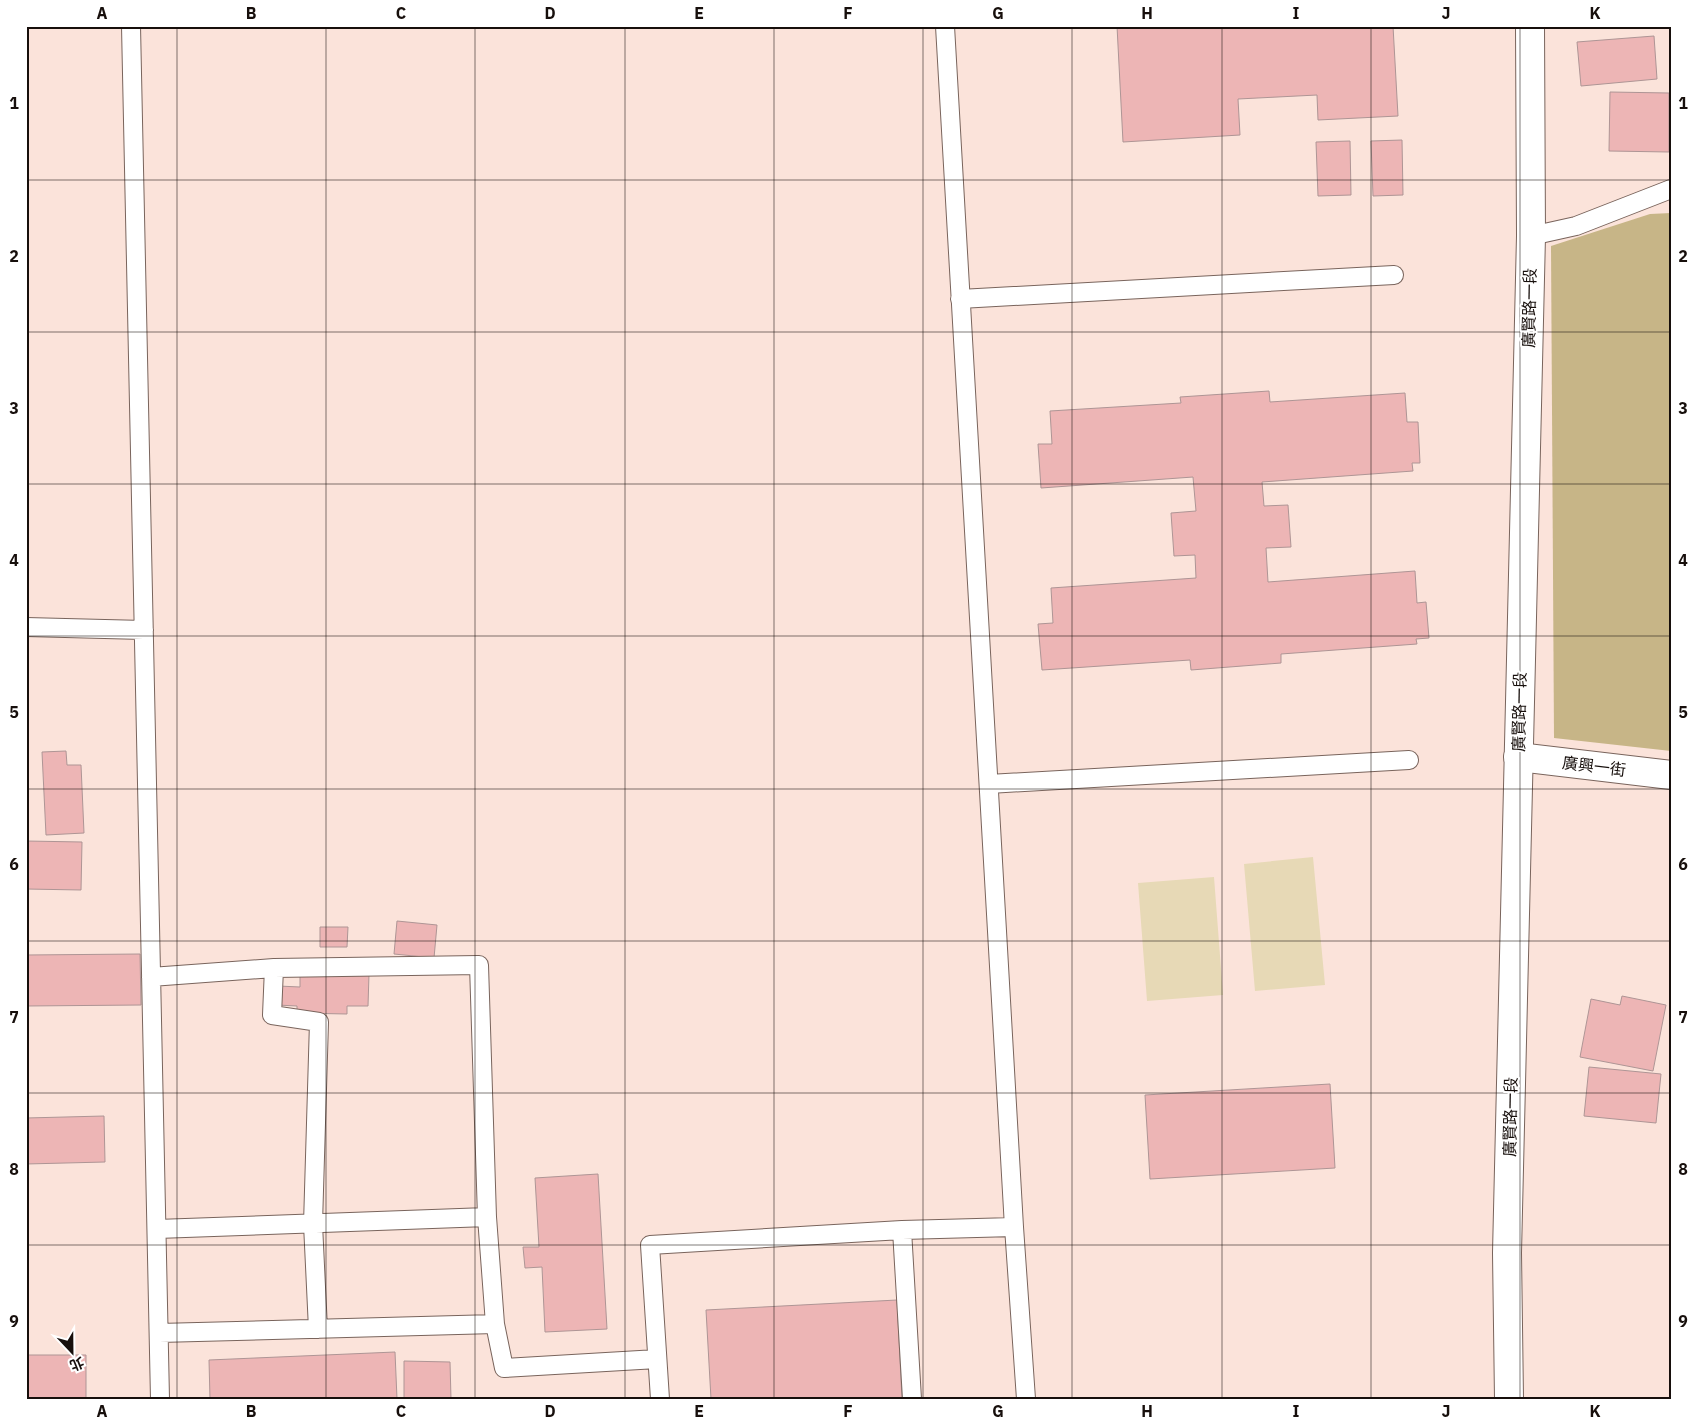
<svg xmlns="http://www.w3.org/2000/svg" width="1697" height="1425" font-family="'IBM Plex Sans','Noto Sans TC',sans-serif">
  <style>
    .green { fill: #e7d9b6 }
    .forest { fill: #c7b587 }
    .building { fill: #edb5b5; stroke: #ae9595 }
    .lines { fill: none; stroke-linecap: round; stroke-linejoin: round }
    .lane-casing { stroke: #79645c; stroke-width: 20 }
    .street-casing { stroke: #79645c; stroke-width: 30 }
    .secondary-casing { stroke: #79645c; stroke-width: 30 }
    .lane { stroke: #fff; stroke-width: 18 }
    .street { stroke: #fff; stroke-width: 28 }
    .secondary { stroke: #fff; stroke-width: 28 }
    .grid { fill: none; stroke: #170f0c; stroke-width: 1; stroke-opacity: 0.55 }
    .labels { text-anchor: middle; dominant-baseline: central; stroke-width: 4; stroke-linejoin: round; paint-order: stroke }
    .street-label { font-size: 16px; fill: #170f0c; stroke: #fff }
    .neatline { fill: none; stroke: #170f0c; stroke-width: 2 }
    .grid-label { font-size: 16px; text-anchor: middle; font-weight: bold; fill: #170f0c }
  </style>
  <rect width="100%" height="100%" fill="#fbe3da"/>
  <path class="green" d="M1313,857l12,128 -70,6 -11,-127z
    M1214,877l9,118 -76,6 -9,-118z"/>
  <path class="forest" d="M1671,213v538l-117,-13 -3,-492 99,-32z"/>
  <path class="building" d="M1117,26h276l5,90 -80,4 -1,-25 -79,4 2,36 -117,7z
    M1654,36l3,43 -76,7 -4,-44z
    M1610,92l59,1v59l-60,-1z
    M1402,140l1,55 -30,1 -2,-55z
    M1350,141l1,54 -33,1 -2,-54z
    M1269,391l1,11 135,-9 2,29h11l2,41h-8l1,8 -151,11 2,24 24,-1 3,42 -25,1 2,34 147,-11 2,32 9,-1 3,36 -13,1 1,5 -136,10v9l-90,7 -1,-10 -148,10 -4,-46 15,-1 -2,-35 145,-10 -1,-23 -21,1 -3,-43 25,-2 -3,-34 -152,11 -3,-44h14l-2,-33 131,-8 -1,-6z
    M66,751l1,14h14l3,68 -38,2 -4,-83z
    M26,841l56,1 -1,48 -55,-1z
    M397,921l40,4 -3,33 -40,-4z
    M320,927h28l-1,20h-27z
    M140,954l1,51 -115,1v-51z
    M300,972l69,2 -1,32h-21v8l-50,-1v-7l-20,-1 1,-19 22,1z
    M1622,996l44,9 -13,66 -73,-14 11,-58 29,6z
    M1589,1067l72,7 -5,49 -72,-7z
    M1330,1084l5,84 -185,11 -5,-84z
    M104,1116l1,46 -79,2v-46z
    M598,1174l9,155 -62,3 -3,-65 -17,1 -2,-21h16l-4,-69z
    M897,1300l5,99h-191l-5,-89z
    M395,1352l2,47h-187l-1,-39z
    M26,1355h60v44h-60z
    M404,1361l46,1 1,37h-47z"/>
  <g class="lines">
    <g class="lane-casing">
      <path id="lane" d="M131,26l29,1373
        M945,26l69,1201 12,172
        M1531,236l45,-10 95,-37
        M960,299l434,-24
        M26,627l118,3
        M989,784l420,-24
        M274,968l-2,47 47,7 -6,202 5,105
        M151,977l123,-9 205,-3 8,252 -330,12
        M487,1217l8,107
        M902,1230l10,169
        M159,1333l336,-9 9,44 153,-9
        M660,1399l-10,-154 252,-15 112,-3"/>
    </g>
    <g class="street-casing">
      <path id="street" d="M1518,757l153,18"/>
    </g>
    <g class="secondary-casing">
      <path id="secondary" d="M1509,1399l-2,-146 24,-1017 -1,-210"/>
    </g>
    <use href="#lane" class="lane"/>
    <use href="#street" class="street"/>
    <use href="#secondary" class="secondary"/>
  </g>
  <path class="grid" d="M177,26v1373M326,26v1373M475,26v1373M625,26v1373M774,26v1373M923,26v1373M1072,26v1373M1222,26v1373M1371,26v1373M1520,26v1373M26,180h1645M26,332h1645M26,484h1645M26,636h1645M26,789h1645M26,941h1645M26,1093h1645M26,1245h1645"/>
  <g class="labels">
    <g class="street-label">
      <text transform="translate(1529 308) rotate(-89)">廣賢路一段</text>
      <text transform="translate(1519 712) rotate(-89)">廣賢路一段</text>
      <text transform="translate(1594 766) rotate(7)">廣興一街</text>
      <text transform="translate(1510 1117) rotate(-89)">廣賢路一段</text>
    </g>
  </g>
  <rect width="1697" height="1425" fill="none" stroke="#ffffff" stroke-width="55"/>
  <g transform="translate(72 1352) rotate(158)" stroke="#ffffff" stroke-width="4" paint-order="stroke">
  <path d="M0-4L9 19L0 12L-9 19Z" fill="#170f0c"/>
  <text y="-8" font-size="14" font-weight="bold" text-anchor="middle" fill="#170f0c">北</text>
  </g>
  <rect x="28" y="28" width="1642" height="1370" class="neatline"/>
  <g class="grid-label">
    <text x="102" y="19">A</text>
    <text x="251" y="19">B</text>
    <text x="401" y="19">C</text>
    <text x="550" y="19">D</text>
    <text x="699" y="19">E</text>
    <text x="848" y="19">F</text>
    <text x="998" y="19">G</text>
    <text x="1147" y="19">H</text>
    <text x="1296" y="19">I</text>
    <text x="1446" y="19">J</text>
    <text x="1595" y="19">K</text>
    <text x="14" y="109">1</text>
    <text x="1683" y="109">1</text>
    <text x="14" y="262">2</text>
    <text x="1683" y="262">2</text>
    <text x="14" y="414">3</text>
    <text x="1683" y="414">3</text>
    <text x="14" y="566">4</text>
    <text x="1683" y="566">4</text>
    <text x="14" y="718">5</text>
    <text x="1683" y="718">5</text>
    <text x="14" y="870">6</text>
    <text x="1683" y="870">6</text>
    <text x="14" y="1023">7</text>
    <text x="1683" y="1023">7</text>
    <text x="14" y="1175">8</text>
    <text x="1683" y="1175">8</text>
    <text x="14" y="1327">9</text>
    <text x="1683" y="1327">9</text>
    <text x="102" y="1417">A</text>
    <text x="251" y="1417">B</text>
    <text x="401" y="1417">C</text>
    <text x="550" y="1417">D</text>
    <text x="699" y="1417">E</text>
    <text x="848" y="1417">F</text>
    <text x="998" y="1417">G</text>
    <text x="1147" y="1417">H</text>
    <text x="1296" y="1417">I</text>
    <text x="1446" y="1417">J</text>
    <text x="1595" y="1417">K</text>
  </g>
</svg>
